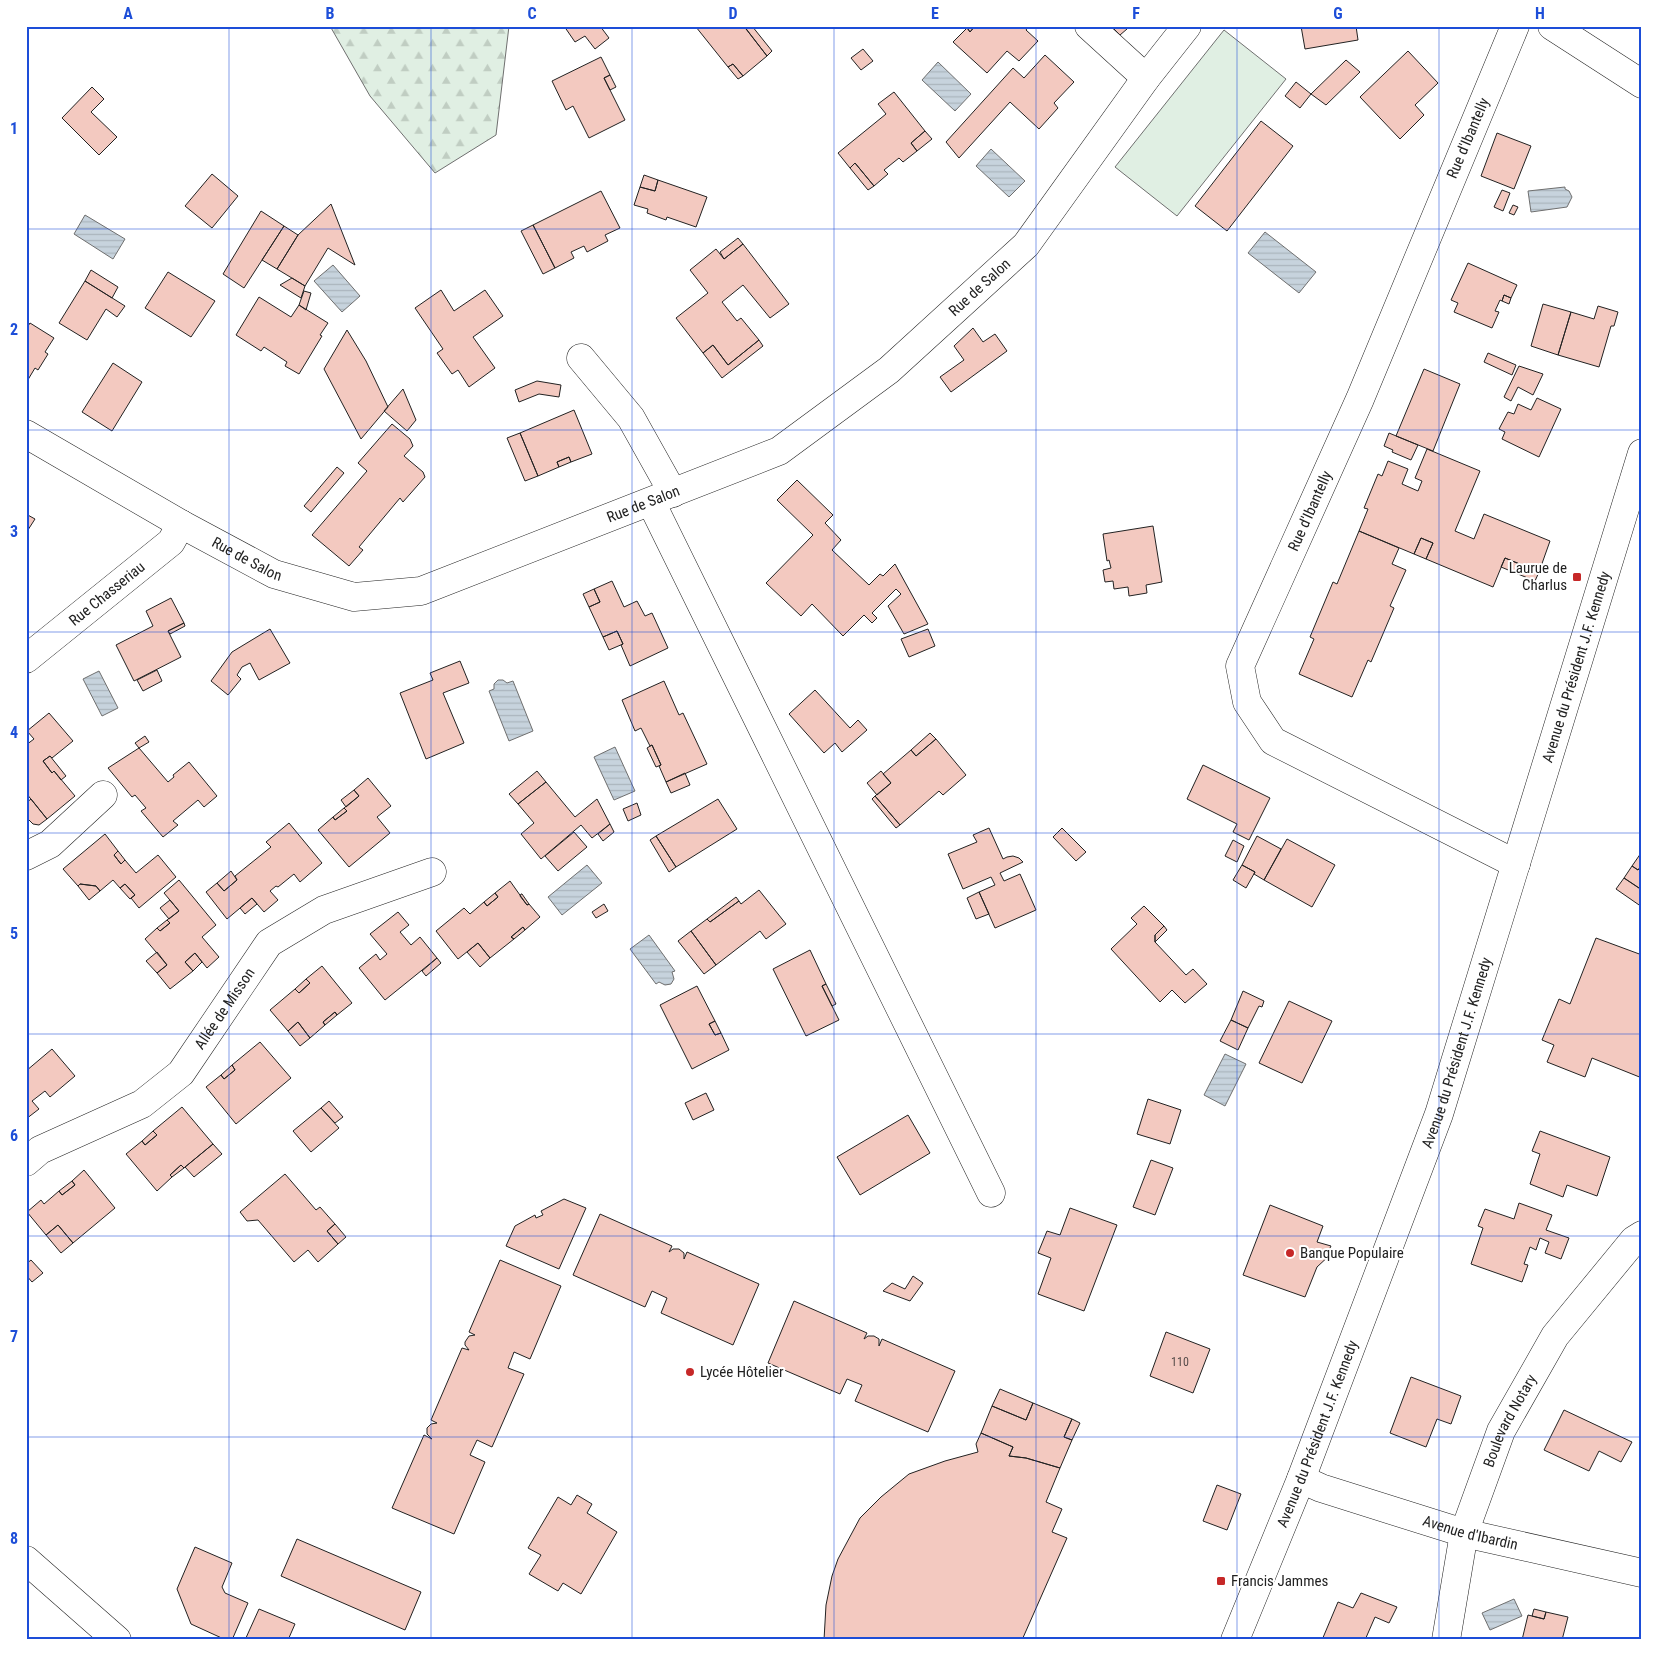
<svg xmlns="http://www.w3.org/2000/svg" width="1668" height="1666" font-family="'Roboto Condensed',sans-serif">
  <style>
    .forest { fill: url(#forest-firs); stroke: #6f6f6f }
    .pitch { fill: #e0efe3; stroke: #6f6f6f }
    .water { fill: url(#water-rules); stroke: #6f6f6f }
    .building { fill: #f3c9c0; stroke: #222 }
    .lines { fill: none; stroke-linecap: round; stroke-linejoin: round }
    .minor-casing { stroke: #222; stroke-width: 29 }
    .minor { stroke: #fff; stroke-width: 28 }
    .grid { fill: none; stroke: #1d4ed8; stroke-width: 1; stroke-opacity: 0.55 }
    .poi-dot { fill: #c62828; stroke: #fff; stroke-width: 2 }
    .labels { text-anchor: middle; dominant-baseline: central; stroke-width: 4; stroke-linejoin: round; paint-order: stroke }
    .number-label { font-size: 12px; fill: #564c4a }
    .street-label { font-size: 15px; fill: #222; stroke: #fff }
    .poi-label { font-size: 15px; fill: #222; stroke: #fff; text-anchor: start }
    .neatline { fill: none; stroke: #1d4ed8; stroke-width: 2 }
    .grid-label { font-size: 16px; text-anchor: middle; font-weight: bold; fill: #1d4ed8 }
  </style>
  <defs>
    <pattern id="forest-firs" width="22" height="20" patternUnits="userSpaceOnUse" patternTransform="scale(1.25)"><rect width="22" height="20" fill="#e0efe3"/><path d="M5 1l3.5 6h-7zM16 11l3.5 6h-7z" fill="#c0cdc2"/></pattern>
    <pattern id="water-rules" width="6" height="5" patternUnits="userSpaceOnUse" patternTransform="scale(1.25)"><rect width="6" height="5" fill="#c7d3dd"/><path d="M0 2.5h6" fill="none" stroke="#abb5bd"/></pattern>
  </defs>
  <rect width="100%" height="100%" fill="#fff"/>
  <path class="forest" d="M330,26h179l-13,109 -61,38 -65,-77z"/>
  <path class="pitch" d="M1224,30l62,49 -109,137 -62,-49z"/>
  <path class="water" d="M938,62l33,32 -16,17 -33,-31z
    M991,149l34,32 -16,16 -33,-31z
    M1565,187v2l4,2 3,6 -5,10 -36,5 -3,-21z
    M85,215l40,24 -12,20 -39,-25z
    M1265,232l51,40 -17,21 -51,-40z
    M333,265l27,31 -18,16 -28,-31z
    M99,671l19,37 -16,8 -19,-37z
    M498,680h5l4,3 6,-2 20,50 -24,10 -20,-50 5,-2v-5z
    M615,747l20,44 -21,9 -20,-43z
    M587,865l15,18 -40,32 -14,-18z
    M649,935l26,36 -3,1 2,7 -3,5 -6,1 -6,-3 -3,2 -26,-35z
    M1225,1054l21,10 -21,42 -21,-11z
    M1514,1599l8,17 -32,14 -8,-17z"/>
  <path class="building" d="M564,26h36l9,12 -14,11 -10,-13 -10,6z
    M698,26h46l23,30 -24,20 -10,-12 -5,3 -32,-40z
    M750,26h2l20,25 -5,5 -21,-27z
    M966,26h9l-5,6z
    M975,26h54l-3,4 12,11 -19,20 -12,-10 -20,22 -34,-31 14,-14 3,4z
    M1111,26h13l3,3 -7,6z
    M1301,26h55l2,14 -53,9z
    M863,49l10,12 -12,9 -10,-12z
    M1408,51l30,32 -23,22 9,10 -24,24 -40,-42z
    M1045,55l29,27 -20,21 4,5 -19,21 -29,-27 -51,56 -13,-16 67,-74 11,10z
    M601,57l9,18 -6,3 21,42 -36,18 -16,-32 -7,4 -14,-29z
    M1346,60l14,12 -34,33 -15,-11z
    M733,64l10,12 -5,3 -10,-12z
    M610,75l6,12 -6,3 -6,-12z
    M1296,82l15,12 -11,14 -15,-12z
    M92,87l12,12 -13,13 26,25 -18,18 -37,-37z
    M894,92l31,39 -14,12 6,8 -14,11 -4,-4 -15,12 4,4 -14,12 -19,-23 -5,5 -12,-15 48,-39 -8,-10z
    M1261,121l32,25 -66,85 -32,-25z
    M925,131l7,8 -15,12 -6,-8z
    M1497,133l34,13 -17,43 -33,-13z
    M855,163l19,23 -6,4 -18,-22z
    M212,174l26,22 -26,32 -27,-22z
    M644,175l14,5 -3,11 -15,-4z
    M658,180l49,17 -11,30 -29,-10 -1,3 -19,-7 1,-4 -14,-4 6,-18 15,4z
    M1502,190l8,3 -7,18 -9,-4z
    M601,191l19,37 -15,7 3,6 -21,11 -3,-6 -13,6 3,6 -19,10 -22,-43z
    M331,204l24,61 -27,-17 -23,38 -28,-17 21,-34z
    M1513,205l5,2 -4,8 -5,-2z
    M261,211l23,15 -40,62 -21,-14z
    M533,225l22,43 -12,6 -22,-43z
    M284,226l14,9 -21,34 -15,-9z
    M738,238l5,6 -19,15 -4,-7z
    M743,244l46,60 -19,14 -27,-33 -21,17 15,19 4,-3 18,22 -31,25 -15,-20 -10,8 -27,-35 32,-25 -18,-23 26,-21 8,10z
    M1468,263l49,22 -6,13 -7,-3 -2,6 -2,-1 -5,11 4,1 -7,16 -38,-16 4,-9 -7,-3z
    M91,270l27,17 -6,11 -27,-17z
    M168,272l47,29 -24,36 -46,-29z
    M292,278l13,8 -4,12 -21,-13z
    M85,281l40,25 -8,11 -11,-8 -19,31 -28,-17z
    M441,290l13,21 31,-21 18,26 -30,21 22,31 -26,19 -11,-17 -6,4 -15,-21 6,-4 -28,-41z
    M304,291l7,2 -5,17 -7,-5z
    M1504,295l7,3 -2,6 -7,-3z
    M259,297l32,20 8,-12 29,18 -8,12 2,1 -23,38 -14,-8 2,-4 -23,-15 -3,4 -25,-16z
    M1543,304l28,8 -13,43 -27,-9z
    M1598,306l20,6 -4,14h-3l-12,41 -41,-12 13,-43 23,7z
    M30,323l24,15 -9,14 3,2 -10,16 -3,-2 -9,15v-58l2,1z
    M973,328l10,14 12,-8 12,17 -56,41 -11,-15 24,-17 -10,-14z
    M347,330l19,31 22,46 -27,32 -37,-70z
    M759,340l4,6 -41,32 -19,-25 10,-8 15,20z
    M1488,353l28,12 -4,10 -28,-13z
    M113,363l29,19 -30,49 -30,-19z
    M1519,366l24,8 -10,21 -15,-8 -7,14 -7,-4z
    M1424,369l36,15 -27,67 -37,-15z
    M537,381l24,4 -2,12 -20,-3 -20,8 -4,-12z
    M403,389l13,31 -9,11 -23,-20z
    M1537,398l24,11 -22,48 -37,-18 3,-7 -6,-3 9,-17 6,2 4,-10 13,6z
    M574,410l18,44 -21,8 -2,-5 -12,5 2,5 -21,9 -18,-43z
    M392,424l18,15 3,7 -9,10 19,16 2,5 -22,25 -3,-4 -41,49 4,3 -14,16 -37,-31 55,-64 -9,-8z
    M520,433l18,43 -13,5 -18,-43z
    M1389,433l29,12 -7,15 -19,-8 1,-2 -9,-4z
    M1427,449l53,22 -25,60 19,8 10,-25 66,27 -11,31 -34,-14 -12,29 -67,-28 7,-16 -12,-5 -7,16 -55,-23 9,-22 -4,-1 14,-34 4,2 6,-15 20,8 -6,15 16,7 4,-10 -7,-3z
    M569,457l2,5 -12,5 -2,-5z
    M337,467l7,6 -33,39 -7,-6z
    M797,480l36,35 -8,8 16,17 -9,10 37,35 11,-11 3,2 12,-12 33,60 -24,10 -16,-28 13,-12 -5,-5 -24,24 5,5 -5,5 -8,-8 -21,21 -31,-32 -11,12 -35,-33 47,-48 -36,-35z
    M26,514l9,5 -9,14z
    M1153,526l9,56 -16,3 1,8 -18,3 -1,-9 -14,2 -1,-8 -8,1 -2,-12 8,-2 -2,-8 -2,1 -4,-27z
    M1359,531l40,17 -7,16 14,6 -16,36 4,2 -23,54 -3,-2 -16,37 -53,-23 15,-35 -4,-2 23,-55 4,2z
    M1421,538l12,5 -7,16 -12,-5z
    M1505,558l34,14 -4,9 -34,-14z
    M612,581l12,26 13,-6 8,15 7,-3 16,35 -38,18 -9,-21 2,-1 -6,-13 -14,6 -14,-30 11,-5 -6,-13z
    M594,589l6,13 -11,5 -6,-13z
    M171,598l13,25 -16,8 13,26 -47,24 -18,-36 37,-19 -7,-15z
    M184,623l1,3 -15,8 -2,-3z
    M270,629l20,34 -31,17 -9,-17 -8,4 -5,8 4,4 -13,16 -17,-14 21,-29z
    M928,629l7,17 -26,11 -8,-18z
    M617,631l6,13 -14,6 -6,-13z
    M460,661l9,22 -26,10 21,50 -38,16 -26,-66 33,-13 -3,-7z
    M157,670l5,11 -19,10 -6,-11z
    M664,681l15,34 4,-2 24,51 -41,18 -7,-16 2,-1 -9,-20 -2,1 -9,-18 -6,3 -13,-31z
    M815,690l35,38 8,-8 9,10 -25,22 -7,-9 -11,10 -35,-39z
    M49,713l24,28 -21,17 -2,-2 -7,5 9,12 2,-2 21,25 -28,23 -21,-26v-48l8,-6 -7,-8z
    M930,733l6,6 -20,17 -5,-6z
    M145,736l4,6 -10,6 -4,-5z
    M936,739l30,36 -23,20 -4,-4 -39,34 -25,-29 16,-13 -8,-9 28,-24 5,6z
    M652,745l9,20 -5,2 -9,-19z
    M139,748l29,34 6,-5 -1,-2 16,-13 28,34 -13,11 -6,-7 -25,21 5,4 -15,12 -22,-26 5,-3 -11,-13 -3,2 -24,-29z
    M50,756l16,20 -5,4 -7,-9 -2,2 -9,-12z
    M1203,765l67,33 -21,42 -16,-8 4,-8 -50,-25z
    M537,771l9,11 -28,22 -9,-10z
    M881,771l10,12 -14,12 -10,-12z
    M685,773l5,12 -19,8 -5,-11z
    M368,778l23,28 -14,11 13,16 -41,34 -31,-37 15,-13 2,3 12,-9 -3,-3 15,-12 -5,-6z
    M546,782l29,35 22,-18 13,25 -18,14 -11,-13 -40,34 -20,-25 13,-11 -16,-19z
    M354,790l5,6 -13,11 -5,-7z
    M875,796l25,29 -4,3 -24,-29z
    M31,799l16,20 -8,6 -6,-1 -7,-7v-14z
    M718,799l19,30 -61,38 -20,-31z
    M637,803l4,12 -13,6 -5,-12z
    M344,808l3,3 -12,9 -2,-3z
    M289,823l33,40 -22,19 -6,-8 -16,13 -2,-1 -6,5 8,9 -14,12 -12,-14 -25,21 -21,-27 11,-9 7,8 13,-11 -2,-4 36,-29 -5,-5z
    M610,824l4,8 -11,9 -5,-7z
    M989,828l14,31 4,-2 6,-1 6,2 4,4 -23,11 4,8 16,-7 16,36 -41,18 -16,-36 16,-7 -4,-8 -28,12 -15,-35 29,-12 -4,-7z
    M1062,828l24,24 -10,9 -23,-24z
    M574,832l13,15 -29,24 -13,-15z
    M105,834l13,17 -4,4 7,9 4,-4 11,13 22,-18 18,22 -37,31 -8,-10 4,-3 -10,-11 -5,4 -7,-8 -13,11 -4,-5 -16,-2 -2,2 -15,-17z
    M656,836l20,31 -7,5 -19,-32z
    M1257,836l24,13 -17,31 -10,-6 1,-2 -13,-7z
    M1287,839l48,26 -23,42 -48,-27z
    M1233,840l11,6 -7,16 -12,-6z
    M118,851l7,9 -4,4 -7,-9z
    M1641,853l1,12 -4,5 -6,-4z
    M1242,865l13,7 -9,16 -13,-8z
    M1642,865v25l-18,-12 8,-12 6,4z
    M231,871l6,9 -13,11 -7,-8z
    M1624,878l18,12v17l-26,-18z
    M179,880l37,45 -14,12 17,20 -12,11 -12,-15 -10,9 8,9 -23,18 -13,-16 10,-8 -22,-26 12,-11 3,3 10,-8 -3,-3 12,-9 -15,-18z
    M510,881l17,24 2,-1 11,13 -15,13 -2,-3 -12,10 3,2 -24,19 -12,-15 -20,16 -22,-28 28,-23 6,6 14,-12 3,4 11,-9 -3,-4z
    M80,884l16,2 4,5 -11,9 -11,-14z
    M125,884l10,11 -5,4 -10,-11z
    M759,890l27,34 -20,15 -6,-8 -44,34 -25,-34 16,-12 3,3 29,-21 2,3z
    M979,892l10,22 -13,5 -9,-21z
    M495,893l3,4 -11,9 -3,-4z
    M521,894h1l7,10 -2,1 -7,-9z
    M736,897l3,4 -29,21 -3,-3z
    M252,898l5,6 -12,10 -5,-6z
    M170,900l9,11 -10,8 -9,-11z
    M604,904l4,7 -12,7 -4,-6z
    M1144,906l20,20 -9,9v7l31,33 7,-6 14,15 -22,19 -13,-13 -12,12 -49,-53 26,-25 -6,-6z
    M398,912l11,13 -9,7 11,13 9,-8 17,21 -52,42 -26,-32 17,-14 4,6 7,-6 -17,-20z
    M167,920l3,3 -10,8 -3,-3z
    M1164,926l3,4 -12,12v-7z
    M523,927l2,3 -11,9 -3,-2z
    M691,931l25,34 -12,9 -26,-33z
    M1596,938l46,17v123l-50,-20 -7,19 -38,-15 7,-17 -12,-5 17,-41 11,5z
    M478,943l12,15 -10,9 -13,-15z
    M810,950l16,34 -4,2 17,34 -33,16 -33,-67z
    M157,952l10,13 -10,8 -11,-12z
    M195,953l7,9 -9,9 -8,-9z
    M437,958l4,5 -15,13 -4,-5z
    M322,966l30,37 -15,12 -2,-3 -12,10 2,3 -15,13 -12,-16 -10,9 -18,-21 25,-21 4,4 11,-10 -4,-4z
    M306,979l4,4 -11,10 -4,-4z
    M826,984l10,20 -4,2 -10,-20z
    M697,986l18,35 -6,3 6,11 6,-2 8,17 -37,19 -32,-64z
    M1243,991l21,10 -2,6 -3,-1 -11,22 -17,-8z
    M1289,1001l43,20 -30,62 -43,-20z
    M335,1012l2,3 -12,10 -2,-3z
    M1231,1020l17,8 -10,22 -18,-9z
    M715,1021l6,12 -6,2 -6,-11z
    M298,1022l12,16 -10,8 -12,-15z
    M260,1042l31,36 -55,46 -30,-37 15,-12 3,4 11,-9 -3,-5z
    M52,1049l23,27 -25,21 -5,-6 -13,10 7,8 -13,10v-48z
    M232,1065l3,5 -11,9 -3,-4z
    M706,1093l8,17 -21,10 -8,-17z
    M1148,1099l33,11 -11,34 -33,-10z
    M329,1101l14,16 -8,6 -14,-15z
    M182,1107l31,37 -29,24 -3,-3 -11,10 2,2 -15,14 -31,-37 16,-13 3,4 12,-10 -4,-4z
    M321,1108l18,20 -28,24 -18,-21z
    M908,1115l22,38 -70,42 -23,-38z
    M153,1131l4,4 -12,10 -3,-4z
    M1540,1131l70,26 -13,39 -30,-11 -4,12 -33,-13 10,-30 -8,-3z
    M213,1144l9,10 -28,23 -9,-10z
    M1151,1160l22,8 -18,47 -22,-8z
    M181,1165l3,3 -12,9 -2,-2z
    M84,1170l31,38 -42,35 -15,-18 -12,10 -19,-23 14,-12 3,4 15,-13 3,4 13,-10 -3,-4z
    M285,1174l31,36 4,-3 15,17 -8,7 11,13 -20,18 -10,-12 -14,12 -36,-42 -11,1 -7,-9z
    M72,1181l3,4 -13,10 -3,-4z
    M564,1199l22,9 -27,61 -53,-23 9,-20 20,-11 1,3 7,-3 -2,-4z
    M1519,1203l33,12 -6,15 23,8 -8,21 -16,-6 4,-11 -9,-4 -4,12 -6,-3 -6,17 4,1 -6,17 -51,-18 12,-36 -5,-2 7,-17 29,10z
    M1270,1205l53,21 -6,16 14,4 -3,6 3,2 -14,13 -12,30 -62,-22z
    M1070,1208l47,17 -33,86 -46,-17 13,-36 -13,-5 9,-22 13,4z
    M600,1214l72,32 -3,6 4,-3h6l5,4v6l3,-7 72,32 -26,61 -72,-32 6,-15 -15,-7 -7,16 -72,-32z
    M335,1224l11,13 -8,7 -11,-13z
    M58,1225l15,18 -12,10 -15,-18z
    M31,1260l12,13 -11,9 -6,-7v-11z
    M500,1260l61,26 -31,73 -16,-7 -6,16 16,6 -32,73 -15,-7 -7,15 15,7 -31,72 -62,-26 32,-73 8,4 -5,-5v-6l4,-4 6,-1 -6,-3 31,-72 7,2 -4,-5v-3l4,-6 6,-1 -6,-3z
    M913,1276l10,7 -13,18 -27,-10 9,-8 13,6z
    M794,1301l73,32 -3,6 4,-3h6l5,3v7l3,-7 73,32 -27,61 -73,-31 7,-16 -15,-6 -7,15 -72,-31z
    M1166,1332l44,17 -17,44 -43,-17z
    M1411,1377l50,19 -10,28 -14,-5 -11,28 -36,-14z
    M1000,1389l33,14 -7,17 -34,-14z
    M1033,1403l39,16 -8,18 8,3 -12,28 -34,-10 -17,-2 4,-9 -32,-14 11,-27 34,14z
    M1564,1410l68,32 -11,20 -22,-11 -10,20 -45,-21z
    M1072,1419l8,4 -8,17 -8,-3z
    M981,1433l32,14 -4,9 17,2 34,10 -14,34 16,7 -10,23 15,6 -45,102h-198l2,-35 6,-29 6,-17 22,-41 21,-21 28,-23 36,-13 33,-9 -2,-8z
    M1217,1485l24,9 -14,36 -24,-9z
    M577,1495l15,9 -5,9 30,19 -36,62 -18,-11 -5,8 -29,-17 12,-19 -13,-7 30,-51 13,8z
    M297,1539l124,53 -16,38 -124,-54z
    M195,1547l37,16 -10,24 3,6 23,10 -16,37h-6l-35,-16 -14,-35z
    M1361,1593l36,14 -8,16 -14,-6 -10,23h-43l16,-38 15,6z
    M259,1609l36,15 -7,16h-43z
    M1534,1609l12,3 -2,7 -12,-3z
    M1546,1612l22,5 -6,23h-40l6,-25 16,4z"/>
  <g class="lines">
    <g class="minor-casing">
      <g id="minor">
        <path d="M1089,26l57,52"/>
        <path d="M1515,26l-155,373 -120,267 7,36 26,39 243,123"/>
        <path d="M1552,26l90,58"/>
        <path d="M581,358l50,60 42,75"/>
        <path id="s1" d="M26,434l155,90 93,50 80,23 67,-6 358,-140 110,-81 137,-125 120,-167 41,-52"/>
        <path d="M651,502l340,691"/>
        <path id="s2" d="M26,659l145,-117 10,-18"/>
        <path d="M26,856l24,-12 53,-49"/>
        <path id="s3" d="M26,1162l14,-12 102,-46 39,-31 88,-130 55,-33 108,-38"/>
        <path id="s4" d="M1301,1479l20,9 143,45 178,40"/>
        <path d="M26,1560l91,80"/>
        <path id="s5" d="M1235,1640l66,-161 138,-365 203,-661"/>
        <path id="s6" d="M1446,1640l18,-107 37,-102 54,-95 79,-96 8,-5"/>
      </g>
    </g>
    <use href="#minor" class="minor"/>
  </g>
  <path class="grid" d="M229,26v1614M431,26v1614M632,26v1614M834,26v1614M1036,26v1614M1237,26v1614M1439,26v1614M26,229h1616M26,430h1616M26,632h1616M26,833h1616M26,1034h1616M26,1236h1616M26,1437h1616"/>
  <g class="poi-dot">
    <rect x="1572" y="572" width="10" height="10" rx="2.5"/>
    <circle cx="1290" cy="1253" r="5"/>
    <circle cx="690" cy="1372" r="5"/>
    <rect x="1216" y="1576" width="10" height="10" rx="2.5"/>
  </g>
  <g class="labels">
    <g class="number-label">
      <text x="1180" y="1362">110</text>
    </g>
    <g class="street-label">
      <text transform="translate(1468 138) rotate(-67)">Rue d'Ibantelly</text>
      <text stroke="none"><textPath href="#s1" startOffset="1079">Rue de Salon</textPath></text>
      <text stroke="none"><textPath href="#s1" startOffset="674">Rue de Salon</textPath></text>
      <text transform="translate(1310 511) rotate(-66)">Rue d'Ibantelly</text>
      <text stroke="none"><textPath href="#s1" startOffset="254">Rue de Salon</textPath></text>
      <text stroke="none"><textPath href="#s2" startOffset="104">Rue Chasseriau</textPath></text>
      <text stroke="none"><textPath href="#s5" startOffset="1032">Avenue du Président J.F. Kennedy</textPath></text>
      <text stroke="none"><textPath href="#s3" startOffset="258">Allée de Misson</textPath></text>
      <text stroke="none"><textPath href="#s5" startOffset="628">Avenue du Président J.F. Kennedy</textPath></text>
      <text stroke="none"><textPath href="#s6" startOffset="230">Boulevard Notary</textPath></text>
      <text stroke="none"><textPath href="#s5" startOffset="222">Avenue du Président J.F. Kennedy</textPath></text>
      <text stroke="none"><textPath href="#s4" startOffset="178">Avenue d'Ibardin</textPath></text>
    </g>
    <g class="poi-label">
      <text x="1567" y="568" text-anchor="end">Laurue de<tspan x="1567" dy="17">Charlus</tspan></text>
      <text x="1300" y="1253">Banque Populaire</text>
      <text x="700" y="1372">Lycée Hôtelier</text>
      <text x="1231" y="1581">Francis Jammes</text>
    </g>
  </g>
  <rect width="1668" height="1666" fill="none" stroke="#ffffff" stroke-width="55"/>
  <rect x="28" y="28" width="1612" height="1610" class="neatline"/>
  <g class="grid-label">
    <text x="128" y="19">A</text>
    <text x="330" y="19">B</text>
    <text x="532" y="19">C</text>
    <text x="733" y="19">D</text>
    <text x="935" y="19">E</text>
    <text x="1136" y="19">F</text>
    <text x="1338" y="19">G</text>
    <text x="1540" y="19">H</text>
    <text x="14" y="134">1</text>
    <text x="14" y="335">2</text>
    <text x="14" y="537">3</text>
    <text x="14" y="738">4</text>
    <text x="14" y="939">5</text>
    <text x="14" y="1141">6</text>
    <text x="14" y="1342">7</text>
    <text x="14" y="1544">8</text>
  </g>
</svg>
